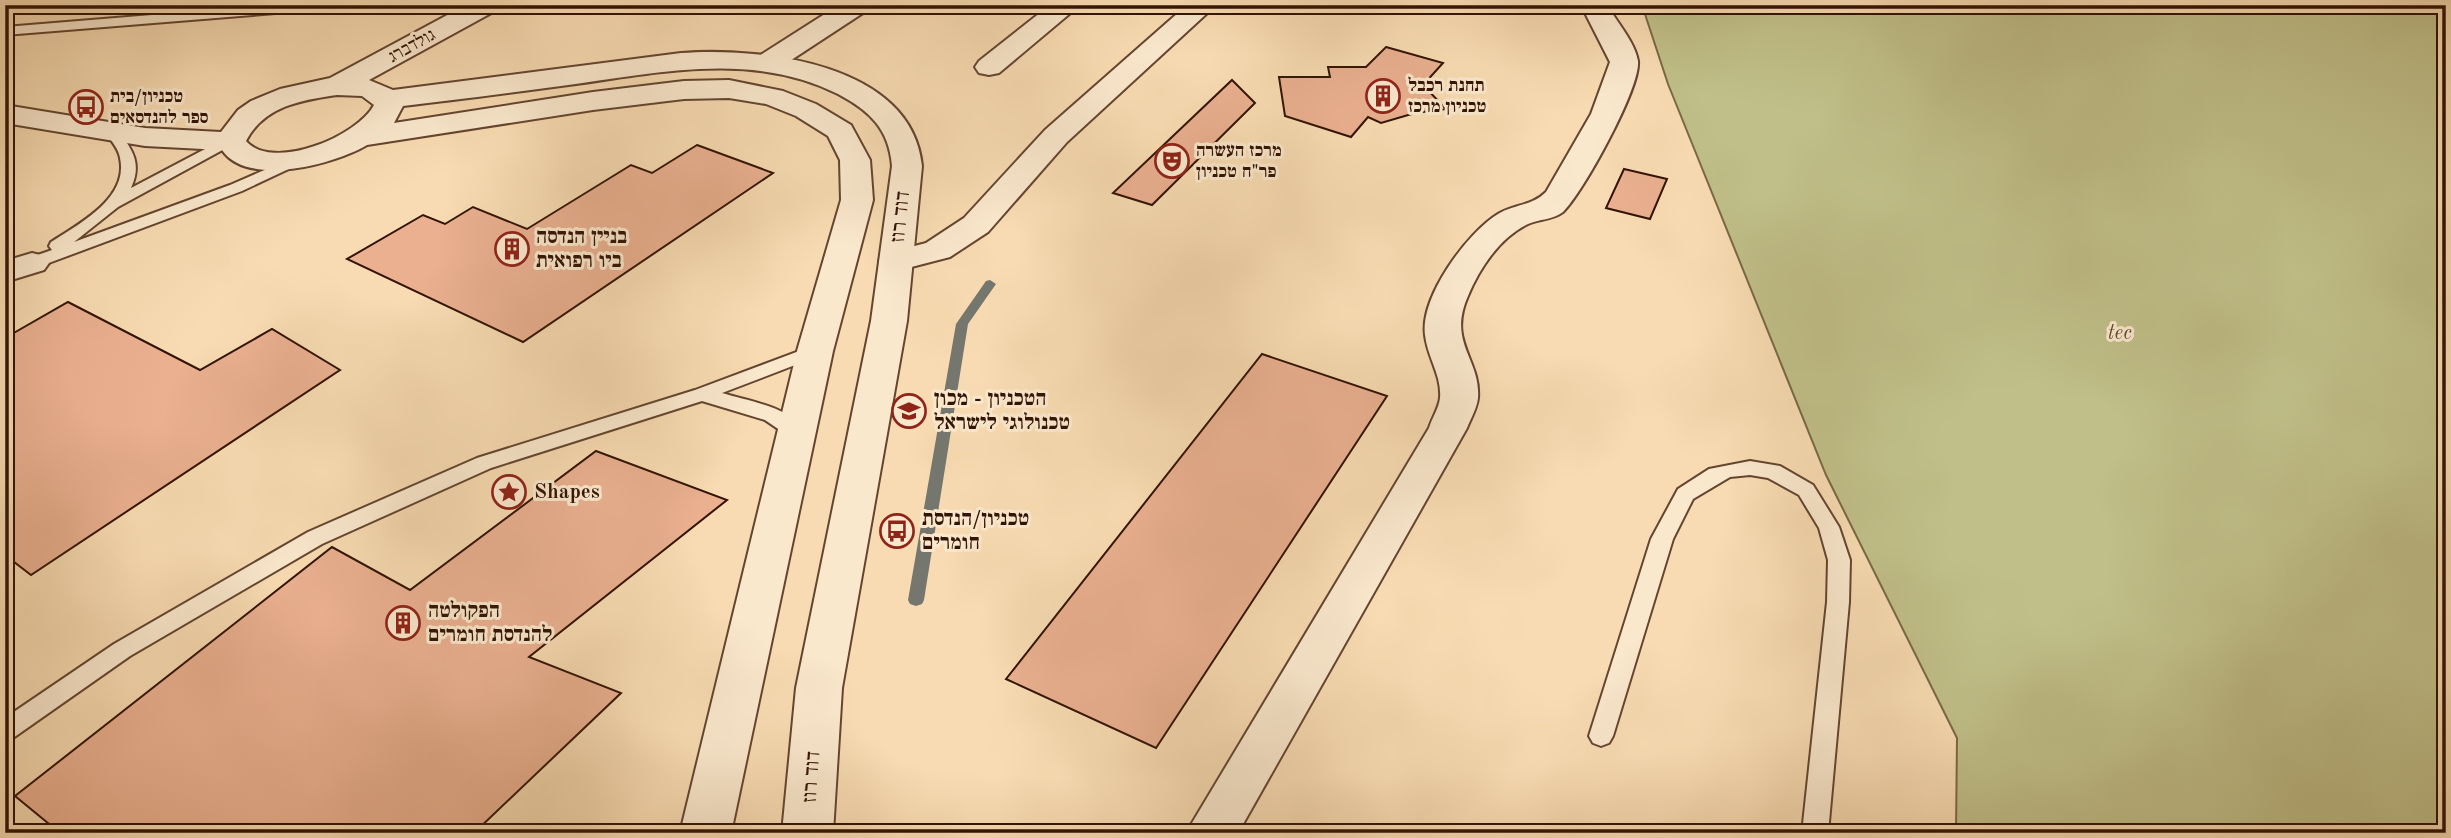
<svg xmlns="http://www.w3.org/2000/svg" width="2451" height="838" font-family="'Old Standard TT','Frank Ruhl Libre',serif">
  <style>
    .green { fill: #c0bf89; stroke: #796946; stroke-width: 2 }
    .lines { fill: none; stroke-linecap: round; stroke-linejoin: round }
    .stream { fill: #75776f; fill-rule: evenodd }
    .building { fill: #eab090; stroke: #321304; stroke-width: 2 }
    .service-casing { stroke: #644530; stroke-width: 4 }
    .minor-casing { stroke: #644530; stroke-width: 4 }
    .tertiary-casing { stroke: #644530; stroke-width: 4 }
    .service { fill: #fae8cd; fill-rule: evenodd }
    .minor { fill: #fae8cd; fill-rule: evenodd }
    .tertiary { fill: #fae8cd; fill-rule: evenodd }
    .labels { text-anchor: middle; dominant-baseline: central; stroke-width: 6; stroke-linejoin: round; paint-order: stroke }
    .far-street-label { font-size: 18px; fill: #321304; stroke: #fae8cd }
    .far-poi-label { font-size: 18px; font-weight: bold; fill: #321304; stroke: #fae8cd; text-anchor: start }
    .street-label { font-size: 21px; fill: #321304; stroke: #fae8cd }
    .poi-label { font-size: 21px; font-weight: bold; fill: #321304; stroke: #fae8cd; text-anchor: start }
    .park-label { font-size: 21px; font-style: italic; fill: #5d472c; stroke: #fae8cd }
  </style>
  <rect width="100%" height="100%" fill="#f8dbb2"/>
  <filter id="stains"><feTurbulence type="fractalNoise" baseFrequency=".00286" numOctaves="4"/><feColorMatrix values="0 0 0 0 .2 0 0 0 0 .09 0 0 0 0 .02 0 0 0 .5 -.17"/></filter>
  <radialGradient id="worn" r=".72"><stop offset=".6" stop-color="#630" stop-opacity="0"/><stop offset="1" stop-color="#630" stop-opacity=".3"/></radialGradient>
  <path class="green" d="M1642,5h804v828h-490l1,-95 -131,-263 -158,-391z"/>
  <g class="lines">
    <path class="stream" d="M990,280l6,4 -28,40 -44,276 -2,4 -6,2 -6,-2 -2,-4 48,-276 30,-43z"/>
  </g>
  <path class="building" d="M1386,47l57,16 -20,22 23,24 -31,4 -34,10 -13,-6 -17,20 -66,-21 -6,-39h51l-2,-10h38z
    M1232,80l23,23 -103,102 -39,-12z
    M697,145l76,28 -250,169 -176,-83 76,-44 22,9 28,-17 54,22 104,-64 21,8z
    M1624,169l43,10 -17,40 -44,-11z
    M68,302l132,68 72,-41 68,41 -309,205 -26,-20v-217z
    M1262,354l125,42 -231,352 -150,-69z
    M596,451l131,49 -198,157 92,36 -147,140h-414l-45,-37 317,-249 78,43z"/>
  <g class="lines">
    <g class="service-casing">
      <path id="service" d="M274,5l46,1 -7,4 -308,25v-8z
        M114,130l5,1c14,20 23,33 12,57l95,-50 5,-2 8,5 -121,66 -44,35 156,-57 67,-29h10l3,3 -68,32 -204,76h-12l-2,-4 2,-4 26,-9 -3,-4 2,-4c28,-18 78,-44 69,-84 -1,-9 -9,-17 -13,-24z
        M815,345l6,2 3,4 -3,4 -99,38c26,8 69,14 85,39l-3,5h-14l-25,-17 -63,-19 -211,67 -169,76 -192,112 -117,82 -8,3v-23l109,-74 194,-112 169,-74 218,-68z
        M1750,461l30,5 33,19 26,42 11,33 -1,42 -21,231h-26l25,-231 1,-42 -9,-32 -20,-33 -31,-17 -18,-3 -20,2 -37,22 -20,40 -60,197 -4,7 -8,3 -8,-3 -4,-7 62,-197 27,-50 31,-20z"/>
    </g>
    <g class="minor-casing">
      <path id="minor" d="M839,5h31l-4,6 -87,57 -10,2 -10,-2 -4,-6 4,-6z
        M1050,5h30l-81,68 -10,2 -10,-2 -4,-6 4,-6z
        M1187,5h29l-149,137 -79,90 -38,25 -54,14 -12,-3 -5,-7 5,-7 42,-11 38,-25 81,-88z
        M1581,5h26c9,16 28,37 31,56 3,26 -55,132 -75,151 -10,8 -24,7 -35,12 -28,13 -49,45 -60,72 -21,47 13,63 10,102 -1,10 -7,20 -11,30l-229,405h-52l243,-405c3,-10 10,-20 11,-30 2,-22 -13,-42 -15,-63 -5,-38 42,-102 73,-121 17,-10 34,-8 48,-22l45,-78 19,-52z
        M32,253l12,3 5,7 -5,7 -39,12v-21z"/>
    </g>
    <g class="tertiary-casing">
      <path id="tertiary" d="M466,5h33l-4,6 -126,69 24,10 288,-37c80,-6 231,10 241,113l-15,155 -65,367 -9,145h-51l14,-145 75,-367 21,-155c-3,-37 -22,-55 -54,-72 -88,-44 -184,-20 -277,-8 -52,7 -105,14 -158,20l-9,17 199,-31 91,-11 45,-1 54,11 33,13 35,21 19,35 3,40 -40,151 -102,482h-51l117,-482 44,-151 -1,-40 -12,-24 -32,-20 -30,-12 -37,-6 -45,1 -91,11 -226,35c-32,19 -119,43 -145,5l-77,-4 -140,-23v-18l140,23 76,4 17,-22 13,-9 29,-12 50,-11zM337,95l25,1 12,9c-16,31 -101,67 -128,36 18,-35 56,-41 91,-46z"/>
    </g>
    <use href="#service" class="service"/>
    <use href="#minor" class="minor"/>
    <use href="#tertiary" class="tertiary"/>
  </g>
  <defs>
    <g id="building-ring" transform="scale(1.75)"><circle r="9.5" fill="#fae8cd" stroke="#8f2418" stroke-width="1.5"/><path d="M-4-6H4V6H1V3H-1V6H-4ZM-2.5-4.3h1.7v1.8h-1.7ZM.8-4.3h1.7v1.8H.8ZM-2.5-1h1.7V.8h-1.7ZM.8-1h1.7V.8H.8Z" fill="#8f2418"/></g>
    <g id="bus-ring" transform="scale(1.75)"><circle r="9.5" fill="#fae8cd" stroke="#8f2418" stroke-width="1.5"/><path d="M-5-6H5V4H4V6H2V4H-2V6H-4V4H-5ZM-3.5-4V0h7V-4ZM-3.5 1.2v1.5H-2V1.2ZM2 1.2v1.5H3.5V1.2Z" fill="#8f2418"/></g>
    <g id="theatre-ring" transform="scale(1.75)"><circle r="9.5" fill="#fae8cd" stroke="#8f2418" stroke-width="1.5"/><path d="M-5-5.5Q0-4 5-5.5V0Q5 5 0 6Q-5 5-5 0ZM-3.3-2.5H-1v1.5H-3.3ZM1-2.5H3.3v1.5H1ZM-2.8 1Q0 5.5 2.8 1Z" fill="#8f2418"/></g>
    <g id="university-ring" transform="scale(1.75)"><circle r="9.5" fill="#fae8cd" stroke="#8f2418" stroke-width="1.5"/><path d="M0-5L7-2L0 1L-7-2ZM-4 1L0 2.5L4 1V4Q0 6-4 4Z" fill="#8f2418"/></g>
    <g id="sight-ring" transform="scale(1.75)"><circle r="9.5" fill="#fae8cd" stroke="#8f2418" stroke-width="1.5"/><path d="M0-6L1.8-2.2L6-1.7L2.9 1.2L3.7 5.4L0 3.3L-3.7 5.4L-2.9 1.2L-6-1.7L-1.8-2.2Z" fill="#8f2418"/></g>
  </defs>
  <g fill-rule="evenodd">
    <use href="#building-ring" x="1383" y="96"/>
    <use href="#bus-ring" x="86" y="107"/>
    <use href="#theatre-ring" x="1172" y="161"/>
    <use href="#building-ring" x="512" y="249"/>
    <use href="#university-ring" x="909" y="411"/>
    <use href="#sight-ring" x="509" y="492"/>
    <use href="#bus-ring" x="897" y="531"/>
    <use href="#building-ring" x="403" y="623"/>
  </g>
  <g class="labels">
    <g class="far-street-label">
      <text transform="translate(412 46) rotate(-29)">גולדברג</text>
    </g>
    <g class="far-poi-label">
      <text x="1408" y="86">תחנת רכבל<tspan x="1408" dy="21">טכניון מרכז</tspan></text>
      <text x="110" y="97">טכניון/בית<tspan x="110" dy="21">ספר להנדסאים</tspan></text>
      <text x="1196" y="151">מרכז העשרה<tspan x="1196" dy="21">פר"ח טכניון</tspan></text>
    </g>
    <g class="street-label">
      <text transform="translate(901 217) rotate(-84)">דוד רוז</text>
      <text transform="translate(812 777) rotate(-86)">דוד רוז</text>
    </g>
    <g class="poi-label">
      <text x="536" y="237">בניין הנדסה<tspan x="536" dy="24">ביו רפואית</tspan></text>
      <text x="934" y="399">הטכניון - מכון<tspan x="934" dy="24">טכנולוגי לישראל</tspan></text>
      <text x="534" y="492">Shapes</text>
      <text x="922" y="519">טכניון/הנדסת<tspan x="922" dy="24">חומרים</tspan></text>
      <text x="428" y="611">הפקולטה<tspan x="428" dy="24">להנדסת חומרים</tspan></text>
    </g>
    <g class="park-label">
      <text x="2120" y="333">tec</text>
    </g>
  </g>
  <rect width="2451" height="838" fill="none" stroke="#f8dbb2" stroke-width="28"/>
  <rect x="7" y="7" width="2437" height="824" fill="none" stroke="#321304" stroke-width="3.5"/>
  <rect x="14" y="14" width="2423" height="810" fill="none" stroke="#321304" stroke-width="2"/>
  <rect width="100%" height="100%" filter="url(#stains)"/>
  <rect width="100%" height="100%" fill="url(#worn)"/>
</svg>
